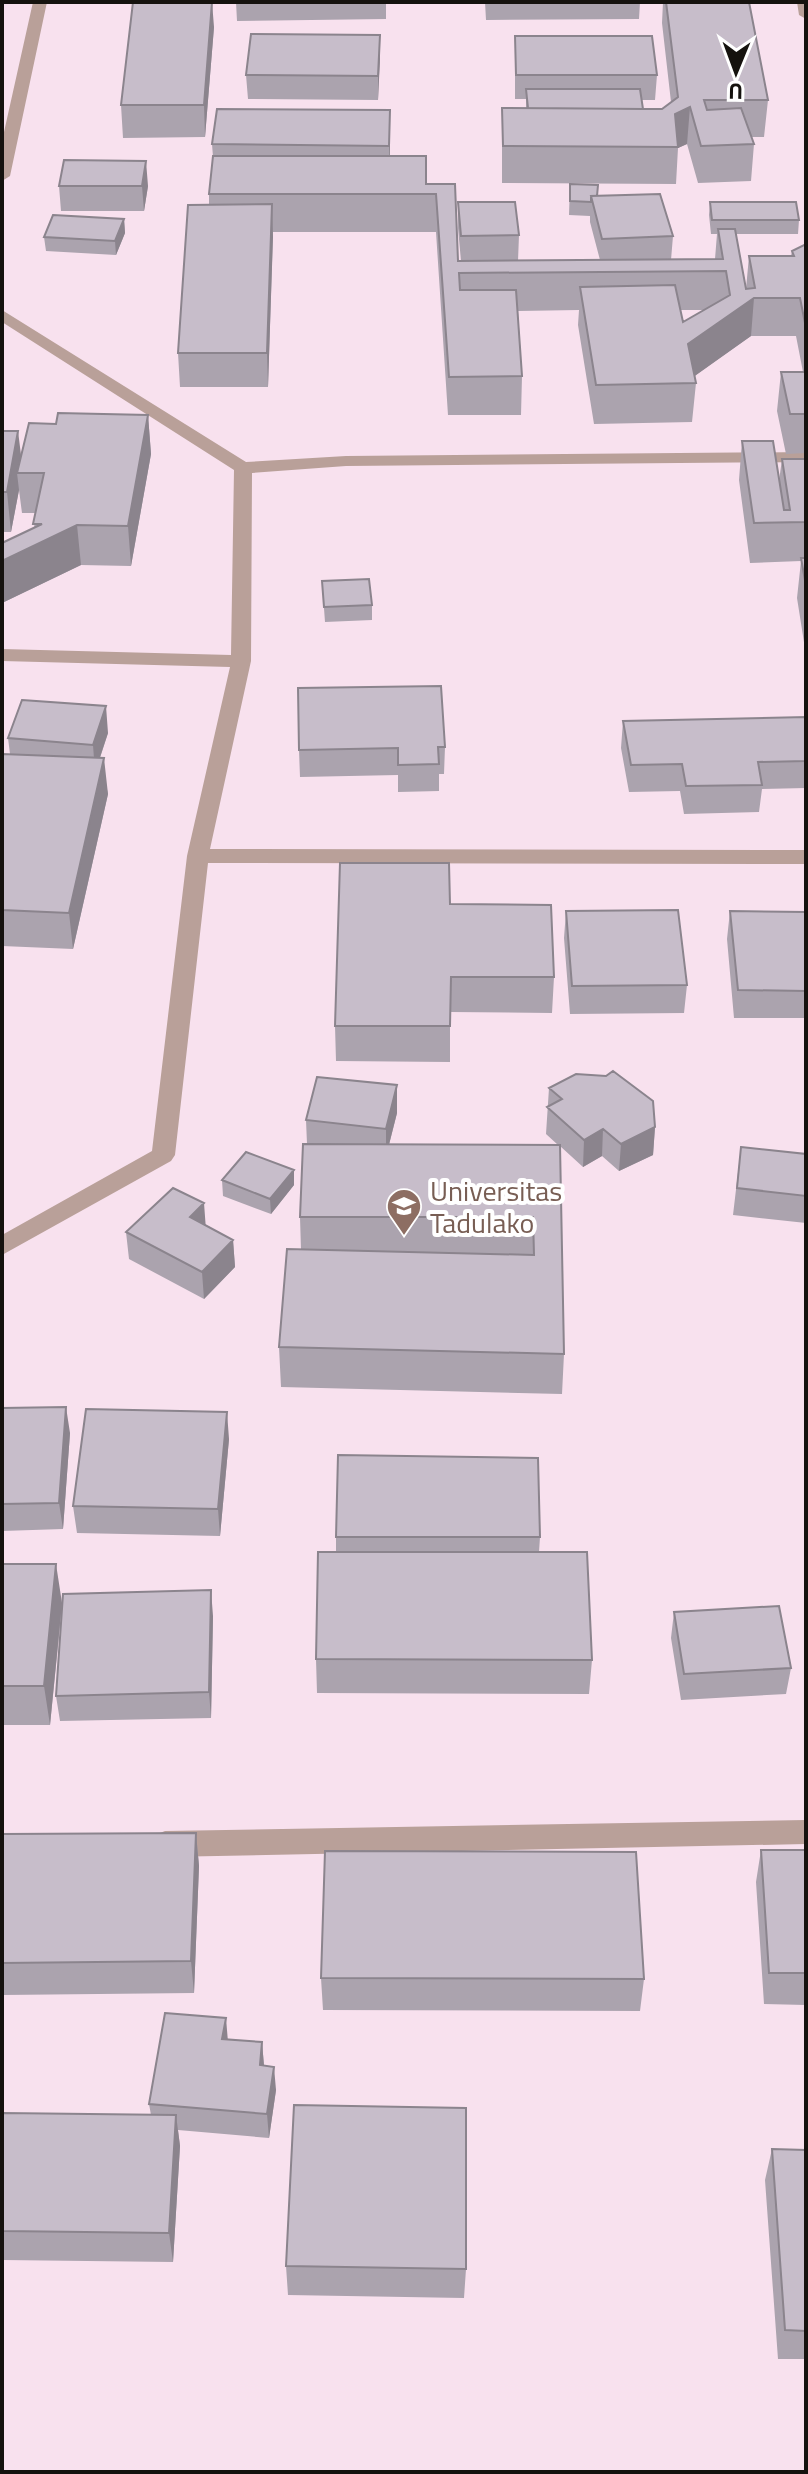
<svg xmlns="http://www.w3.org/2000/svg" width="808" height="2474" font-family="'Titillium Web',sans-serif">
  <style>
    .education { fill: #f8e1ee }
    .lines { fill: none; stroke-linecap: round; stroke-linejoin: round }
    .lane { fill: #b9a099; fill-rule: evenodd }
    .wall { fill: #aba3ae; fill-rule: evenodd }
    .shaded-wall { fill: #8b848d }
    .building { fill: #c7bdca; stroke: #8b848d; stroke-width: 2 }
    .labels { text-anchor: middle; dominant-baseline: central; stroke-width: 8; stroke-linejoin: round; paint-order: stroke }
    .education-label { font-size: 28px; fill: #785e54; stroke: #fff; text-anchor: start }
  </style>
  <rect width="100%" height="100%" fill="#faf2e4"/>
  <path class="education" d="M2,2h804v2470h-804z"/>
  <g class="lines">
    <path class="lane" d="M33,2h14l-37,174 -8,5v-40z
      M797,2h9v17l-7,-4z
      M2,310l244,152 100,-6 460,-4v10l-460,4 -94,7 -1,188 -41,188 596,1v14l-598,-1 -33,292 -4,6 -169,94v-20l150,-84 35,-295 43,-189 -228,-6v-12l229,6 3,-185 -232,-148z
      M806,1820v24l-641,13 -10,-4 -4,-9 4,-9 10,-4z"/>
  </g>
  <path class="wall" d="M236,2h150v17l-149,2z
    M485,2h155l-1,17 -153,1z
    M663,2h86l19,98 -4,37h-13l3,7 -3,37 -53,2 -11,-39 -9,4 -2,36 -174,-1v-75h24v-9h-11v-63l142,39 -2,25h-13l1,9h19l9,-7 -9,-79z
    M214,27l-9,110 -82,1 -2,-33z
    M380,35l-2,65 -130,-1 -2,-24z
    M390,143v13l36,28h29l3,77h3l-3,-33v-26l61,33 -1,26 82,-1 -10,-38v-6l-21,-1 1,-31 27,12 76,40 -2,24 44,-1 2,-25h-6l-2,-19 1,-13 89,18 -1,14h-62l10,55 3,-33h42l1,-5 14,-7v209l-20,1 -9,-43 4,-39h22l-7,-36h-45l-57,40 2,7 -4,39 -98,2 -16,-99 1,-15 -61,1 4,65 -1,39h-73l-12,-183h-163l-5,155h-88l-2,-34 31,-148v-11l4,-37 -1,-13zM680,310h25l-22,12z
    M59,186h89l-4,25h-83z
    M124,219l1,14 -9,22 -70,-4 -2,-14z
    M148,415l3,39 -20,112 -50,-1 -79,38v-60l32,-15 2,-15h-14l-3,-23 -8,42h-9v-101l19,26 35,-33z
    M742,441l37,40 3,-22h24v196l-9,-57 4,-37 -51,2 -11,-83z
    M322,581l50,24v15l-47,2z
    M806,717v71l-44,1 -3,23 -75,2 -4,-23 -51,1 -8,-44 2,-27z
    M108,733l-8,25 8,36 -35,155 -71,-3v-192h8l-2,-16z
    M445,747l-1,27h-5v17l-41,1v-17l-98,2 -1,-27z
    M450,904l104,73 -2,36 -102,-1v50l-114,-1 -1,-35z
    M566,911l121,74 -3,28 -114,1 -6,-76z
    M730,911l76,1v106h-72l-7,-79z
    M549,1088l106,39 -2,28 -34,16 -17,-15 -19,11 -23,-21 4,208 -2,40 -281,-7 -2,-40 22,-97 -1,-33 7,-73 -1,-24 91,-7 -8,32h169l-12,-11z
    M741,1147l65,7v69l-73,-8z
    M222,1180l72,5 -23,29 -48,-18z
    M206,1225l27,15 2,27 -31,32 -75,-40 -3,-27z
    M2,1408l68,25 -7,96 -61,2z
    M229,1439l-9,97 -143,-3 -4,-27z
    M336,1537h204l-1,15 53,108 -3,34 -272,-1 -1,-34 20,-107z
    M2,1564l60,39 151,13 -2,102 -151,3 -4,-25 6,-90 -12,119h-48z
    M674,1612l117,56 -5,26 -105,6 -10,-62z
    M196,1833l3,33 -5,127 -192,2v-161z
    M761,1850h45v155l-42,-1 -8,-122z
    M321,1978l323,1 -4,32 -317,-1z
    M228,2040l34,2 2,24 12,24 -7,48 -91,-8 2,16 -7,116 -171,-2v-147l149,2 -2,-11z
    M772,2149l34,1v209h-28l-13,-179z
    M286,2266l180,3 -2,29 -176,-3z"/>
  <path class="shaded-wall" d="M212,2l2,25 -9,110 -1,-32z
    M380,35v24l-2,41v-24z
    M690,107l-3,37 -9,4 -3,-34z
    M390,110v33l-1,35v-32z
    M146,161l2,25 -4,25 -2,-25z
    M272,204l1,33 -5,150 -1,-34z
    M124,219l1,14 -9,22 -1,-14z
    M754,298l-3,38 -66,47 3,-39z
    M148,415l3,39 -20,112 -3,-40z
    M18,431l5,40 -6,2 2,17 -8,42 -4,-40z
    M77,525l4,40 -79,38v-42z
    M106,706l2,27 -13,39 -2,-27z
    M104,758l4,36 -35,155 -4,-36z
    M397,1085v28l-11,43v-27z
    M655,1127l-2,28 -34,16 2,-27z
    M603,1129l-1,27 -19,11 1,-27z
    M294,1170v15l-23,29 -1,-15z
    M204,1203l2,27 -16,-13z
    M233,1240l2,27 -31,32 -2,-27z
    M66,1407l4,26 -7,96 -4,-26z
    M227,1412l2,27 -9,97 -2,-27z
    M56,1564l6,39 -12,122 -6,-39z
    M211,1590l2,26 -2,102 -2,-26z
    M196,1833l3,33 -5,127 -3,-32z
    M226,2018l2,24 -6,-3z
    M262,2042l2,24 -4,-1z
    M274,2067l2,23 -7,48 -2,-24z
    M176,2115l4,31 -7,116 -4,-29z"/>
  <path class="building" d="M133,2h79l-8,103h-83z
    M666,2h83l19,98h-64l3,10 34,-2 13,36 -53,2 -11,-39 -15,7 3,33 -175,-1 -1,-38 160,1 16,-12z
    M251,34l129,1 -2,41 -132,-1z
    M515,36h137l5,39h-141z
    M526,89h114l3,20 -115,-1z
    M217,109l173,1 -1,36 -177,-2z
    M213,156h213v28h29l3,77 265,-2 -5,-30h17l11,60 9,-1 -6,-32h45l-2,-5 14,-7v84l-6,-30h-46l-66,46 8,39 -100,2 -16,-98 95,-2 8,37 47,-27 -4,-24 -267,2 1,17h56l6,86 -73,1 -13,-183h-227z
    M64,160l82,1 -4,25h-83z
    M570,184l28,1 -1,11h-6v6l-21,-1z
    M660,194l13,42 -71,3 -11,-43z
    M458,202h57l4,33 -58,1z
    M710,202h86l3,18h-87z
    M272,204l-5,149h-89l10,-148z
    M53,215l71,4 -9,22 -71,-4z
    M781,372h25v42h-16z
    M58,413l90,2 -20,111 -51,-1 -75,36v-18l40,-19h-9l11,-51h-27l12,-50 27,1z
    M2,431h16l-11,61h-5z
    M742,441h31l11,69h6l-8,-51h24v63l-52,1z
    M801,558h5v28z
    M369,579l3,26 -48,2 -2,-26z
    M441,686l4,61h-7l1,17 -41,1v-17l-99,2 -1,-62z
    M22,700l84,6 -13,39 -85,-7z
    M806,717v44l-48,1 4,23 -76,1 -4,-22 -51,1 -8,-44z
    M2,754l102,4 -35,155 -67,-3z
    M340,863h109l1,41 101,1 3,72h-103l-1,49h-115z
    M678,910l9,75 -115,1 -6,-75z
    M730,911l76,1v79l-68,-1z
    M613,1071l40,30 2,26 -34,17 -18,-15 -19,11 -37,-33 15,-8 -13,-11 27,-14 30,2z
    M317,1077l80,8 -11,44 -80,-9z
    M303,1144l257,1 4,209 -285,-7 8,-98 247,6 -1,-38h-233z
    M741,1147l65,7v42l-69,-8z
    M246,1152l48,18 -24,29 -48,-19z
    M173,1188l31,15 -14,14 43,23 -31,32 -76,-40z
    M66,1407l-7,96 -57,1v-96z
    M86,1409l141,3 -9,97 -145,-3z
    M338,1455l200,3 2,79h-204z
    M318,1552h269l5,108 -276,-1z
    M2,1564h54l-12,122h-42z
    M211,1590l-2,102 -153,4 7,-102z
    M779,1606l12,62 -107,6 -10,-62z
    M196,1833l-5,128 -189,2v-129z
    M761,1850h45v123h-37z
    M325,1851l311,1 8,127 -323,-1z
    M165,2013l61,5 -4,21 40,3 -2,23 14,2 -7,47 -118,-10z
    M294,2105l172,3v161l-180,-3z
    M2,2113l174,2 -7,118 -167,-2z
    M772,2149l34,1v181l-21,-1z"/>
  <defs>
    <g id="university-pin" transform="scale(1.8)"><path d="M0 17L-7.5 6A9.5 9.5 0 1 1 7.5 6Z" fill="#8d6e63" stroke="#fff"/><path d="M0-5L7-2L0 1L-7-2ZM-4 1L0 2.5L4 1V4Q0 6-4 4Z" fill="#fff"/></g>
  </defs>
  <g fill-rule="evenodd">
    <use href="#university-pin" x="404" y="1206"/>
  </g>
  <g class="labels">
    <g class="education-label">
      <text x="430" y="1190">Universitas<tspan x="430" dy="32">Tadulako</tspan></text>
    </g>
  </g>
  <rect width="808" height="2474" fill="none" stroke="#15120e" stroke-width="8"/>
  <g transform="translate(736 72) rotate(181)" stroke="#ffffff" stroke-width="6" paint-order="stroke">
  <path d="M0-6L14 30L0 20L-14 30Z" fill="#15120e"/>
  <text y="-12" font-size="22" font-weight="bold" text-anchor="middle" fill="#15120e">U</text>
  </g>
</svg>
